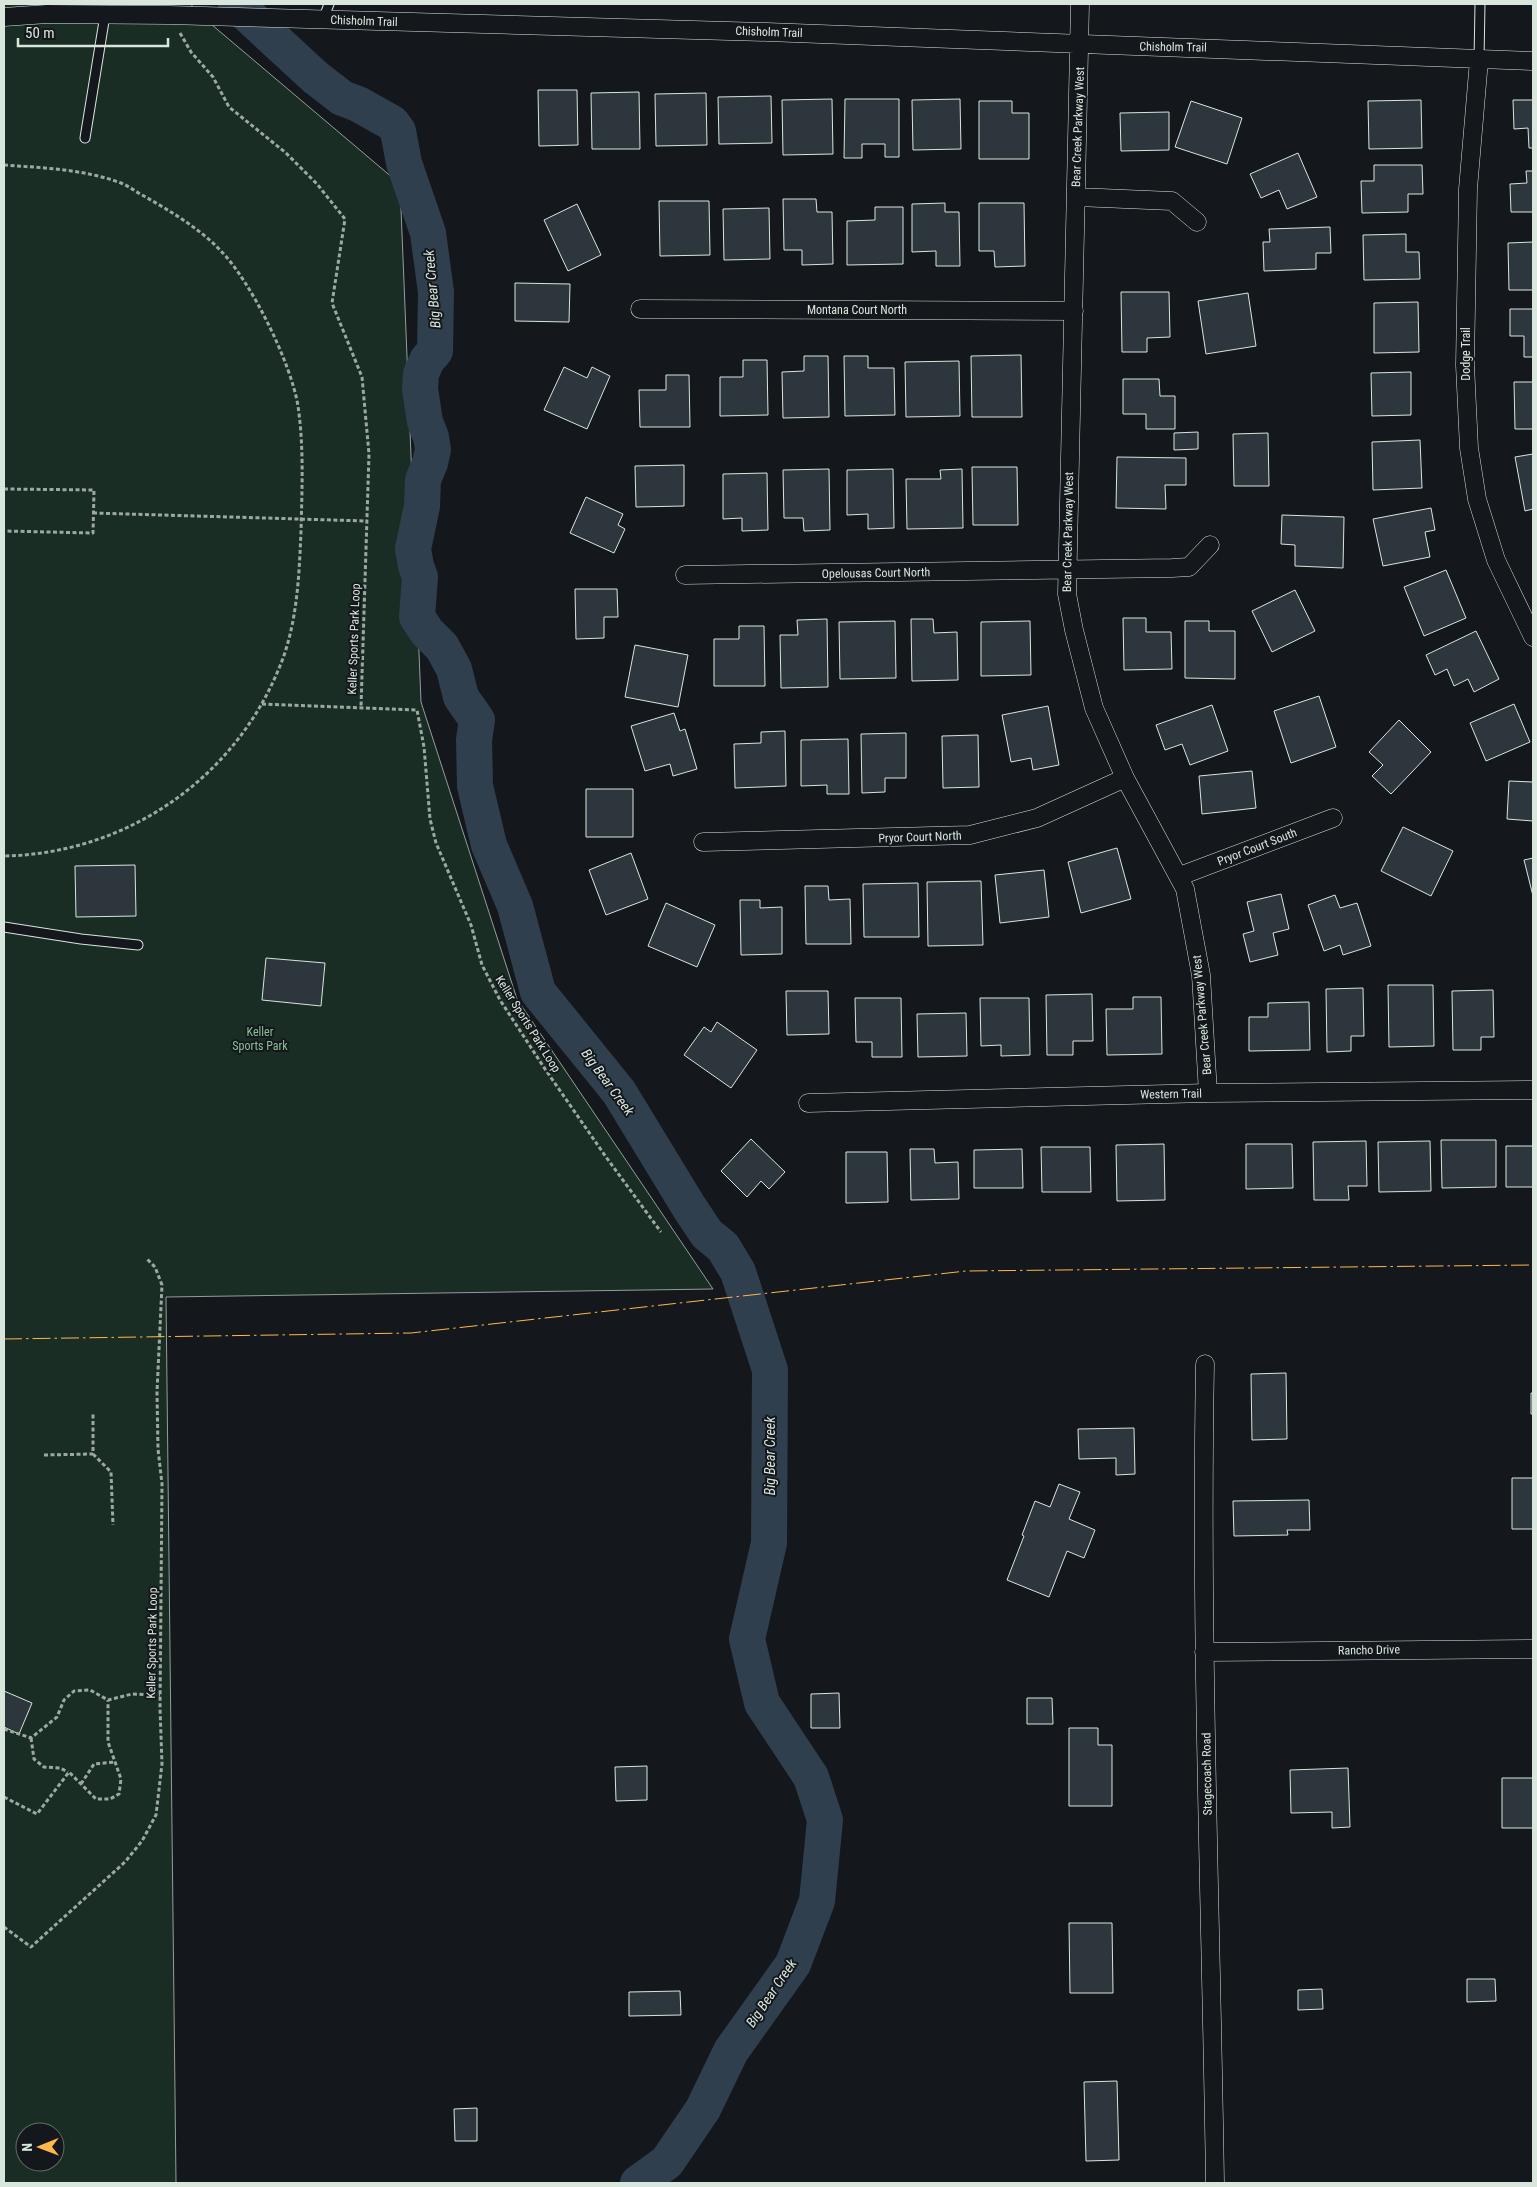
<svg xmlns="http://www.w3.org/2000/svg" width="1537" height="2187" font-family="'Roboto Condensed',sans-serif">
  <style>
    .green { fill: #1a2d24; stroke: #939e99; fill-rule: evenodd }
    .lines { fill: none; stroke-linecap: round; stroke-linejoin: round }
    .river { stroke: #2f3f4d; stroke-width: 36 }
    .building { fill: #2c363c; stroke: #d8e6dc }
    .service-casing { stroke: #d8e6dc; stroke-width: 11 }
    .minor-casing { stroke: #d8e6dc; stroke-width: 19 }
    .path { stroke: #9da8a2; stroke-width: 3; stroke-dasharray: 4 2.5; stroke-linecap: butt }
    .service { stroke: #14181c; stroke-width: 9 }
    .minor { stroke: #14181c; stroke-width: 18 }
    .power { stroke: #ffb74d; stroke-width: 1; stroke-dasharray: 18 4 2.5 4; stroke-linecap: butt }
    .labels { text-anchor: middle; dominant-baseline: central; stroke-width: 4; stroke-linejoin: round; paint-order: stroke }
    .street-label { font-size: 12px; fill: #d8e6dc; stroke: #14181c }
    .park-label { font-size: 12px; fill: #8ac095; stroke: #14181c }
    .water-label { font-size: 14px; font-style: italic; fill: #d8e6dc; stroke: #14181c }
  </style>
  <rect width="100%" height="100%" fill="#14181c"/>
  <path class="green" d="M4,4h188v4l208,176 21,518 96,297 196,290 -547,8 10,886h-172zM25,2132h30v30h-30z"/>
  <g class="lines">
    <path class="river" d="M236,4l79,73 27,21 16,6 34,19 6,8 6,32 24,70 8,59 -1,59 -8,9 -6,14 -1,15 5,33 6,15 2,13 -3,13 -7,17 -1,26 -9,43 3,17 4,11 -3,40 10,15 15,15 12,22 7,28 16,23 -3,20 1,46 14,59 26,61 23,86 81,100 70,115 18,27 16,13 15,25 32,98 -1,173 -22,96 15,64 49,74 14,43 -8,81 -24,63 -62,87 -28,58 -36,53 -29,21"/>
  </g>
  <path class="building" d="M538,90h39l1,55 -39,1z
    M639,92l1,57h-48l-1,-56z
    M706,93l1,52 -51,1 -1,-52z
    M771,96l1,47 -53,1 -1,-47z
    M832,99l1,55 -50,1 -1,-55z
    M845,99h54v58h-14v-13h-23v14h-18z
    M960,99l1,50 -48,1 -1,-50z
    M1421,100l1,48 -53,1 -1,-48z
    M1513,100h20v48h-4l-1,-20 -14,1z
    M979,101h33v12h17v46h-50z
    M1191,101l51,17 -15,46 -52,-17z
    M1169,112v38l-48,1 -1,-38z
    M1298,153l19,44 -30,12 -8,-19 -18,8 -11,-24z
    M1374,165h48l1,29h-15v18l-46,1 -1,-32h13z
    M1526,171h7v41h-22l-1,-28 17,-1z
    M783,199h33l1,13h15l1,52 -31,1v-15h-18z
    M659,201h50l1,54 -50,1z
    M945,203v9h14l1,54h-24v-15l-24,1v-48z
    M979,203h45l1,63 -30,1 -1,-16h-15z
    M577,204l24,51 -33,16 -24,-51z
    M875,207h28v57l-56,1v-44l28,-1z
    M769,208l1,51 -46,1 -1,-51z
    M1330,227l1,26h-15v16l-52,2 -1,-29h7l-1,-13z
    M1406,234v18h13l1,27 -56,1 -1,-45z
    M1533,242v48h-24l-1,-47z
    M515,283l55,1 -1,38 -54,-1z
    M1121,292h48l1,45 -23,1v14h-25z
    M1248,293l8,53 -50,8 -8,-53z
    M1418,302l1,50 -45,1v-50z
    M1510,309h23v48h-9v-21h-14z
    M1021,355l1,62h-50l-1,-61z
    M804,356h24l1,61 -46,1 -1,-46 22,-1z
    M844,356h24v12h26l1,47 -50,1z
    M743,360h24l1,55 -48,1v-39h23z
    M959,361l1,55 -54,1 -1,-55z
    M564,367l23,11 5,-11 18,9 -23,53 -43,-19z
    M1411,372v43l-39,1 -1,-43z
    M666,375h23l1,52h-50l-1,-37h27z
    M1123,379h36l1,17h15v33h-29v-15h-23z
    M1514,382h19v47h-18z
    M1198,432v17l-24,1v-17z
    M1268,433l1,53h-35l-1,-52z
    M1420,440l2,48 -49,2 -1,-48z
    M1533,454v55l-8,2 -10,-54z
    M1117,457l69,1v27h-21l1,24 -50,-1z
    M684,465v41l-48,1 -1,-41z
    M972,467h45l1,58h-45z
    M829,469l1,61 -26,1 -1,-13h-19l-1,-48z
    M893,469l1,59 -26,1v-15l-21,1v-45z
    M962,469l1,59 -56,1 -1,-50h35l-1,-9z
    M767,473l1,57 -26,1v-13l-19,1v-45z
    M586,497l37,17 -5,11 7,4 -11,24 -44,-20z
    M1431,508l4,22 -10,2 5,25 -47,9 -10,-47z
    M1282,515l62,2 -1,51 -48,-2v-21l-14,-1z
    M1446,570l20,48 -42,18 -20,-49z
    M575,589h42l1,28h-14v21l-28,1z
    M1295,590l20,41 -43,21 -20,-41z
    M1123,618h23v14h25l1,37 -48,1z
    M827,619l1,68 -47,1 -1,-53h18l-1,-15z
    M911,619h22l1,14 23,-1 1,48 -46,1z
    M895,621l1,57 -56,1 -1,-57z
    M1030,621l1,54 -50,1v-54z
    M1185,621h24v10h26v48l-50,-1z
    M739,626h25l1,60h-51v-47h25z
    M1476,631l23,48 -25,13 -6,-13 -14,7 -7,-17 -12,6 -9,-20z
    M635,645l53,10 -10,52 -53,-10z
    M1319,696l17,51 -45,16 -17,-52z
    M1514,704l16,38 -44,19 -16,-38z
    M1212,705l16,46 -38,14 -8,-21 -17,6 -9,-25z
    M1048,706l11,59 -26,5 -2,-12 -20,4 -9,-47z
    M674,713l6,18 5,-2 12,40 -24,7 -3,-12 -25,7 -14,-45z
    M1399,720l32,32 -40,42 -19,-18 11,-11 -14,-13z
    M785,731l1,55 -51,2 -1,-44 27,-1v-11z
    M906,733v45h-21v14l-23,1 -1,-59z
    M978,735l1,52 -36,1 -1,-52z
    M848,739l1,55h-22v-9l-26,1v-46z
    M1252,771l4,37 -54,6 -3,-38z
    M1509,781l24,1v39l-26,-2z
    M586,789h47v48h-47z
    M1403,827l50,24 -22,45 -50,-25z
    M1117,848l14,51 -50,14 -13,-51z
    M631,853l17,46 -42,16 -17,-45z
    M1533,858v38l-9,-36z
    M135,865l1,51 -60,1 -1,-51z
    M1044,870l5,47 -49,6 -5,-48z
    M981,881l2,64 -55,1 -1,-64z
    M918,883l1,54h-55l-1,-53z
    M805,886h23l1,14 21,-1 1,45h-45z
    M1281,894l8,35 -16,4 5,22 -28,7 -7,-28 11,-3 -7,-29z
    M1335,895l5,13 17,-5 14,43 -28,9 -3,-10 -16,6 -16,-46z
    M740,900h20v8l22,-1v47l-41,1z
    M666,903l49,22 -18,42 -49,-21z
    M266,958l59,5 -4,43 -59,-6z
    M1388,985h45l1,61 -45,1z
    M1363,988l1,48h-13v15l-24,1 -1,-63z
    M1493,990l1,47h-13v13h-28l-1,-59z
    M786,991h42l1,43 -42,1z
    M1092,994l1,47h-20v14h-26l-1,-60z
    M1133,997h28l1,57 -55,1 -1,-46h27z
    M855,998h46l1,59h-30v-15h-16z
    M980,998h49l1,57 -29,1v-11l-20,1z
    M1309,1002l1,48 -61,1v-34h19v-14z
    M966,1013l1,43 -49,1 -1,-43z
    M717,1022l40,28 -26,38 -47,-33 20,-28 7,5z
    M751,1139l34,33 -16,17 -8,-8 -14,16 -26,-26z
    M1441,1140h55v47l-54,1z
    M1366,1141l1,45h-19l1,14h-35l-1,-58z
    M1430,1141l1,50 -52,1 -1,-50z
    M1164,1144l1,56 -48,1 -1,-56z
    M1246,1144h46l1,44 -47,1z
    M1506,1146h27v41h-27z
    M1041,1147h49l1,45h-49z
    M910,1149h24l1,14 23,-1 1,37 -48,1z
    M1022,1149l1,39h-49v-38z
    M846,1152h41l1,50 -42,1z
    M1286,1373l1,66 -35,1 -1,-66z
    M1531,1393h2v21h-2z
    M1134,1428l1,46 -19,1v-17l-37,1 -1,-30z
    M1512,1478h21v51h-21z
    M1059,1484l21,8 -11,27 26,11 -11,28 -17,-7 -18,46 -42,-17 17,-44 -2,-1 13,-34 15,6z
    M1309,1500l1,30h-23l1,5 -54,1 -1,-35z
    M4,1691l28,12 -13,31 -15,-7z
    M839,1693l1,35h-29v-34z
    M1027,1698h25l1,26h-26z
    M1069,1728h29v17h14v61h-43z
    M647,1766v34l-31,1 -1,-34z
    M1348,1768l2,59 -18,1v-16l-41,1 -1,-43z
    M1502,1778h31v50h-31z
    M1069,1923h43l1,70h-43z
    M1467,1979h28l1,22 -29,1z
    M1322,1989l1,20 -25,1v-20z
    M680,1991l1,24 -52,1v-24z
    M1117,2081l2,79 -33,1 -2,-79z
    M477,2108v33h-22l-1,-32z"/>
  <g class="lines">
    <g class="service-casing">
      <path id="service" d="M323,20l6,-16
        M1479,60l1,-56
        M85,138l20,-123
        M4,927l77,12 57,6"/>
    </g>
    <g class="minor-casing">
      <path id="minor" d="M1080,4l-13,590 7,36 20,78 31,70 60,111 16,86 7,118
        M4,17l43,-3 122,1 598,17 766,29
        M1479,60l-11,129 -3,176 4,83 8,51 19,61 37,77
        M1077,197l95,4 25,21
        M640,309l434,2
        M685,575l487,-7 17,-1 21,-22
        M703,842l267,-7 67,-17 88,-40
        M1180,876l153,-58
        M808,1103l400,-10 325,-3
        M1205,1364c-5,273 6,546 10,819
        M1204,1652l329,-3"/>
    </g>
    <path class="path" d="M180,33l11,19 22,25 16,30 57,46 31,31 28,35 -13,84 30,74 7,77 -8,253
      M4,165c40,3 79,4 117,18 8,3 15,9 23,13 26,15 55,32 76,54 31,31 71,113 78,156 6,41 4,83 3,125 -2,48 -4,98 -24,142 -47,110 -155,181 -273,183
      M4,489l90,1 -1,43 -89,-2
      M93,513l274,8
      M262,704l155,6 7,37 6,72 6,24 35,82 11,40 18,35 45,69 61,88 55,75
      M93,1454l18,18 2,53
      M44,1455l49,-1v-41
      M4,1729l27,9 26,-21 7,-17 10,-9 16,-1 18,10 24,-6 28,1
      M31,1738l3,21 10,8 16,1 8,4
      M81,1784l13,-20 21,-2
      M4,1797l33,17 32,-42 27,27h14l9,-5 2,-15 -13,-37v-42
      M4,1927l27,20 94,-85 17,-21 14,-26 6,-51 -2,-56 2,-224 -4,-35 -1,-57 5,-107 -7,-18 -9,-9"/>
    <use href="#service" class="service"/>
    <use href="#minor" class="minor"/>
    <path class="power" d="M4,1339l407,-6 555,-62 567,-6"/>
  </g>
  <g class="labels">
    <g class="street-label">
      <text transform="translate(364 21) rotate(2)">Chisholm Trail</text>
      <text transform="translate(769 32) rotate(2)">Chisholm Trail</text>
      <text transform="translate(1173 47) rotate(1)">Chisholm Trail</text>
      <text transform="translate(1078 127) rotate(-88)">Bear Creek Parkway West</text>
      <text x="857" y="310">Montana Court North</text>
      <text transform="translate(1466 354) rotate(-90)">Dodge Trail</text>
      <text transform="translate(1068 532) rotate(-89)">Bear Creek Parkway West</text>
      <text transform="translate(876 573) rotate(-1)">Opelousas Court North</text>
      <text transform="translate(354 639) rotate(-88)">Keller Sports Park Loop</text>
      <text transform="translate(920 837) rotate(-2)">Pryor Court North</text>
      <text transform="translate(1257 847) rotate(-21)">Pryor Court South</text>
      <text transform="translate(1202 1015) rotate(-95)">Bear Creek Parkway West</text>
      <text transform="translate(528 1024) rotate(58)">Keller Sports Park Loop</text>
      <text transform="translate(1171 1094) rotate(-1)">Western Trail</text>
      <text transform="translate(152 1643) rotate(-89)">Keller Sports Park Loop</text>
      <text transform="translate(1369 1650) rotate(-1)">Rancho Drive</text>
      <text transform="translate(1207 1774) rotate(-91)">Stagecoach Road</text>
    </g>
    <g class="park-label">
      <text x="260" y="1032">Keller<tspan x="260" dy="14">Sports Park</tspan></text>
    </g>
    <g class="water-label">
      <text transform="translate(432 289) rotate(-95)">Big Bear Creek</text>
      <text transform="translate(608 1082) rotate(54)">Big Bear Creek</text>
      <text transform="translate(770 1456) rotate(-90)">Big Bear Creek</text>
      <text transform="translate(771 1993) rotate(-56)">Big Bear Creek</text>
    </g>
  </g>
  <rect width="1537" height="2187" fill="none" stroke="#d8e6dc" stroke-width="10"/>
  <g transform="translate(40 2147) rotate(269)"><circle r="24" fill="#14181c" stroke="#626a69"/>
  <path d="M0-4L9 19L0 12L-9 19Z" fill="#ffb74d"/>
  <text y="-8" font-size="14" font-weight="bold" text-anchor="middle" fill="#d8e6dc">N</text>
  </g>
  <path d="M18 38v8h150v-8" fill="none" stroke="#d8e6dc" stroke-width="2.5"/>
  <text x="25" y="38" font-size="15" fill="#d8e6dc" stroke="#14181c" stroke-width="4" paint-order="stroke">50 m</text>
</svg>
